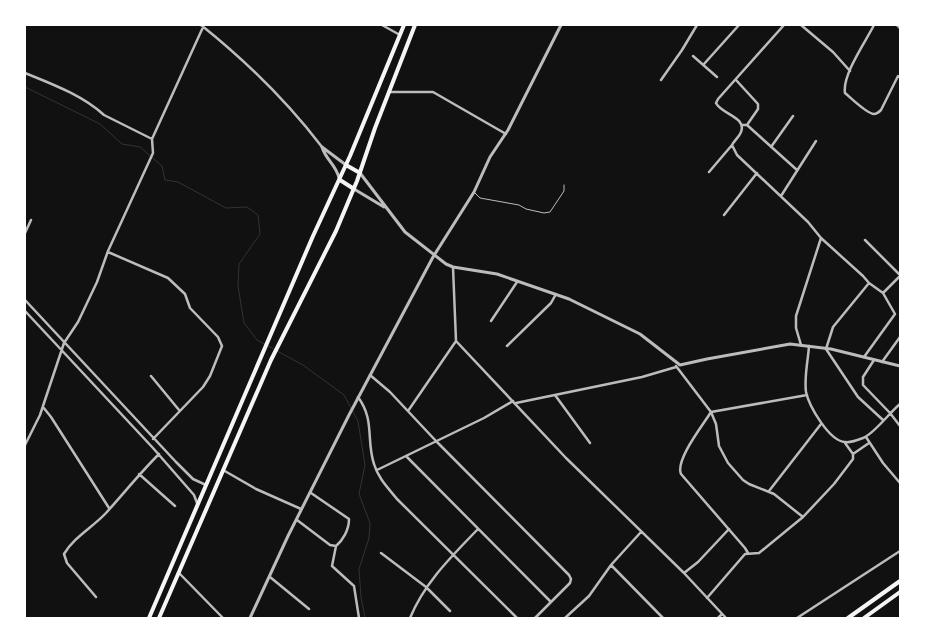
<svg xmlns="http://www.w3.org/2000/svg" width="925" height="643" font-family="Jost,sans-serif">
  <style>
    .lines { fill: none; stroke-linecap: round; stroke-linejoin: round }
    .stream { stroke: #333; stroke-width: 1 }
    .service { stroke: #bcbcbc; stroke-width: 1 }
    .minor { stroke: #bcbcbc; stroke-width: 2.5 }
    .tertiary { stroke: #bcbcbc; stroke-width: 3 }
    .trunk { stroke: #f5f5f5; stroke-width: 4 }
  </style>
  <rect width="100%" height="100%" fill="#111"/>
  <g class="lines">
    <path class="stream" d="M25,87l75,37 22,20 18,3 22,19 3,14 13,2 48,26 21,-1 11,8 2,19 -21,30 -1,22 6,37 13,17 17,9
      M277,351l26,14 41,30 14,26 7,44 -6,29 11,29 -1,15 -10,31 2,28 4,21"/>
    <path class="service" d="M475,193l5,5 39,7 7,4 18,4 6,-1 14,-21v-6"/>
    <path class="minor" d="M201,25c45,36 85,75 121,122
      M382,25l18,10
      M784,25l-66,74 -2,4c5,11 31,14 25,29 -2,5 -7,9 -9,13l5,10 71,67 13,16 -25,78v12l5,17
      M801,25l32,27 17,19
      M874,25c-8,16 -32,50 -29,68 6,5 22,21 29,21 3,0 5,-2 7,-4l17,-34 2,1
      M897,25l3,3
      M693,56l24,21
      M704,64l35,-39
      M25,73c27,11 57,22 79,42l48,24
      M661,80l21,-30 15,-25
      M736,80l22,24v5l-11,16
      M389,92h44l73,42
      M742,125h5l50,45
      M771,147l22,-31
      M709,172l23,-27
      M781,196l35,-55
      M724,215l33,-42
      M25,233l6,-13
      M821,238l42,38 6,7 14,10 12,21 -31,43
      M865,240l35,35
      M108,252l60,26 17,16 5,14 28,29 4,9 -12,30 -7,11 -50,52
      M453,267l3,74 110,117 118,115 42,45
      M869,283l-36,44 -7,22 32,48 25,23
      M883,293l17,-17
      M25,300l151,162 17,17 13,6
      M25,311l128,137 41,47 3,8
      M491,321l26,-39
      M507,346l44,-43 5,-9
      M809,346c-1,15 -5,31 -3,46 3,14 23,49 39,50 5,1 13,-2 18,-4 11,-4 26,-25 37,-34
      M874,360l-11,17v8l27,28 10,13
      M882,362l18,-25
      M676,366l35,46 5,12 3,22 9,17 15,17 6,4 25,10 29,23 -44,36 -14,1 -38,44
      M370,375l20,17 46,49 133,134 2,4 -1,4 -35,35
      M151,376l28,34
      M555,395l35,48
      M358,397c17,23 8,43 16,67 4,14 14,24 23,35l120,119
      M516,403l126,-26 34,-10
      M43,407l8,10 58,91
      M408,411l48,-70
      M866,437l17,26 17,20
      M25,445l15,-30 24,-72 14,-21 19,-40 11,-31 45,-98 -1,-14 52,-114
      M853,454l16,-11
      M406,456l145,146
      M223,470l33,19 45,20
      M377,470l107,-52 29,-17
      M139,474l36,32
      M769,491l52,-67
      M803,517l31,-33 19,-25v-5l-8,-11
      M297,520l33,25 6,1c7,-6 13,-16 13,-27l-38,-26
      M336,546l-4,20 22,20 5,32
      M381,553l45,34 24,24
      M748,553l-3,-5 -64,-74c-6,-14 22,-49 30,-62l96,-17
      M611,565l52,53
      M179,573l44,45
      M684,573l14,-11 31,-33
      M270,577l39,32
      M96,597l-29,-34 -3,-9c10,-17 29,-27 42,-41 18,-20 34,-40 53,-59
      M410,618c15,-36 41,-61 68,-89
      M565,618l24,-22 22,-31 30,-33
      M718,618l4,-4
      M797,618l103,-67"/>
    <path class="tertiary" d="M322,147c4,13 14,18 17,31
      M322,147l24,18
      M360,173l45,59 41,32 7,3 44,7 72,25 71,35 40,31 27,-6 83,-15 41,5 69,17
      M354,189l30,18
      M250,618l38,-82 61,-121 84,-158 41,-65 16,-35 18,-27 53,-105"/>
    <path class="trunk" d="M346,165l14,8
      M340,180l14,9
      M149,618l164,-382 37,-80 54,-131
      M159,618l112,-258 65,-129 21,-50 18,-53 40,-103
      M848,618l52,-37
      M864,618l36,-26"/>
  </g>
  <rect width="925" height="643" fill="none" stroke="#ffffff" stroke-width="52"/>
</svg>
